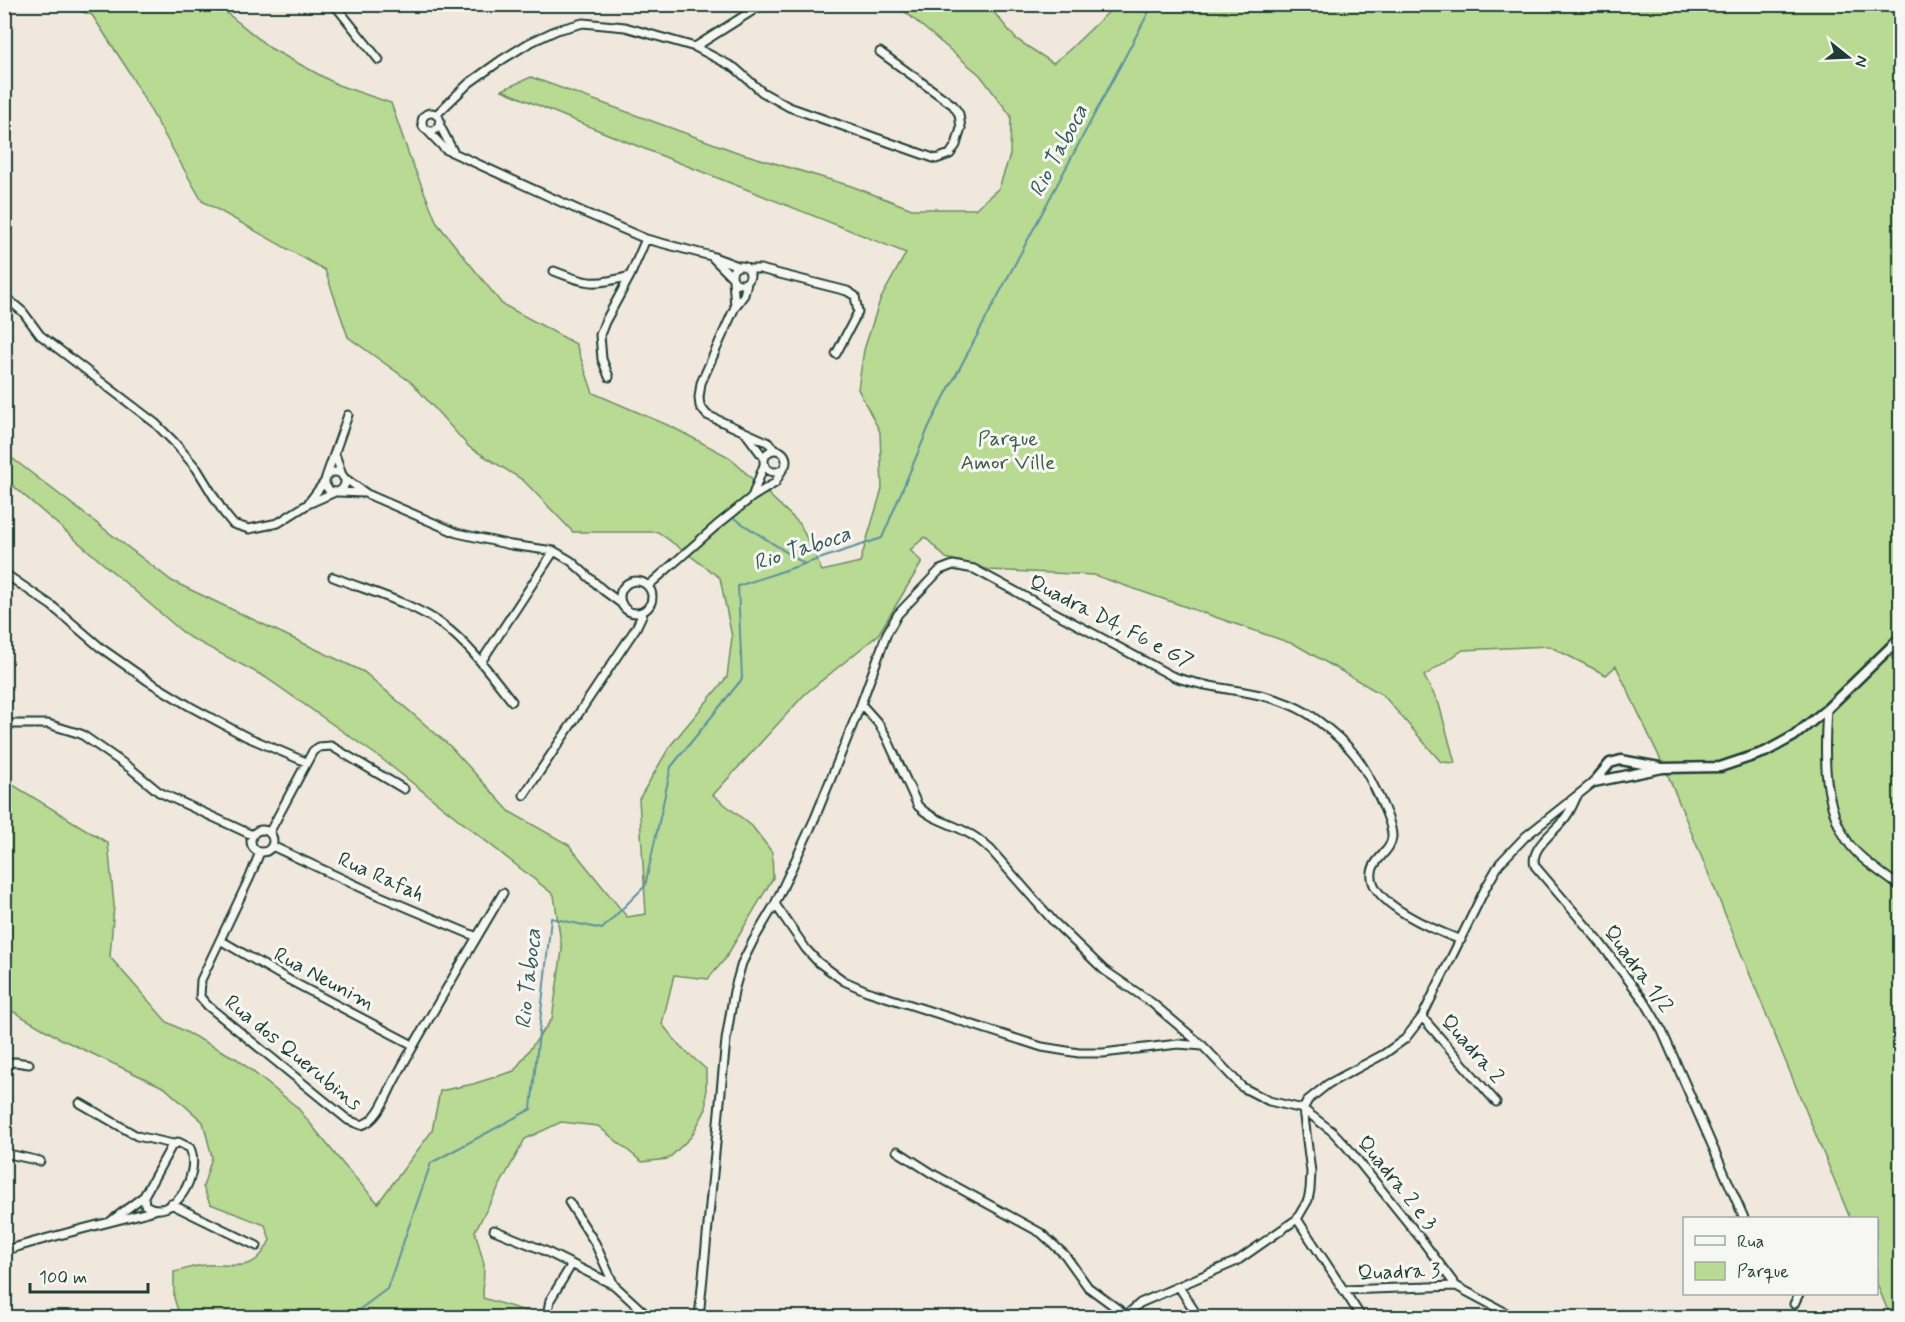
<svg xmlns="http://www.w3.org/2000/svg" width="1905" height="1322" font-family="Mynerve,sans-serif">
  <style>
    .green { fill: #b8da93; stroke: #6c8c64; stroke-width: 1.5 }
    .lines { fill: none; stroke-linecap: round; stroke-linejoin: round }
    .stream { stroke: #5d929f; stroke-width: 2 }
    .minor-casing { stroke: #1f3d34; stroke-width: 11 }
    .tertiary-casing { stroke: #1f3d34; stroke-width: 13 }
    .minor { stroke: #f6f6f2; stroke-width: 7 }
    .tertiary { stroke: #f6f6f2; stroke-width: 8 }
    .labels { text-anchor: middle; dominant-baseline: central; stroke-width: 6; stroke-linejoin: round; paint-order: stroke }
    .park-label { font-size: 21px; fill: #3e5c47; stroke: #f6f6f2 }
    .street-label { font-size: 21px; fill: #1f3d34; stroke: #f6f6f2 }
    .water-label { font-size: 22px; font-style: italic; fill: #345958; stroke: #f6f6f2 }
  </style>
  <rect width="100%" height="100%" fill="#f0e8dd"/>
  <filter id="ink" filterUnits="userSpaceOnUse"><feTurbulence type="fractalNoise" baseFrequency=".0167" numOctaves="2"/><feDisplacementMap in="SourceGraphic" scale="12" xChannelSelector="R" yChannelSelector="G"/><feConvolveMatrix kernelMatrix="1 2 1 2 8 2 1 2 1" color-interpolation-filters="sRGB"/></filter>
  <g filter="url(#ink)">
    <path class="green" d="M62,5h155l53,43 68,37 53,18 18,52 28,68 65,81 74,40 17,49 79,34 57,30 71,67 22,47 38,-9 22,-73 -2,-57 -22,-43 6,-39 16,-50 26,-47c-134,-55 -270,-105 -404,-163l29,-13 206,75 114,34 61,23h63l24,-21 11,-33 1,-39 -31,-41 -83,-70h91l28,34 37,24 15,-12 48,-46h784v1312l-10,-1 -13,-32 -1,-66h-26l-183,-445 -51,-107 -10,9 -57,-29 -86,4 -39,26 15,28 16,59 -14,-1 -58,-67 -87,-50 -202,-70 -104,-5 -44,-12 -21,-21 -15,13 12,12 -44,73 -73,59 -92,101 39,31 20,26 1,26 -48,81 -17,20 -34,-4 -12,49 19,23 25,22v40l-15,28 -23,22 -26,3 -44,-36 -37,-4 -36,17 -50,92 9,33 -1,34 52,16 3,3h-358l-6,-19v-26c10,-2 22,-7 32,-7 32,-2 48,10 64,-25l-5,-15 -55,-21 -7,-17 9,-30 -9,-35 -38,-34 -104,-49 -56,-32v-227l103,63 6,62 -4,52 57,65 70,37 60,48 46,57 35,39 54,-72 8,-40 33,-7 41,-13 38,-52 10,-69 -8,-55 -172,-136 -117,-82 -78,-41 -182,-157 -1,-27 168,129 192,91 86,74 60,66 59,33 58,72 19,-3 -7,-115 31,-53 57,-69 5,-40 -12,-59 -62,-46h-85l-50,-52 -54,-33 -57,-64 -64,-46 -23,-67 -123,-69 -76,-134 -34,-52z"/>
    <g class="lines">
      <path class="stream" d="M735,519l68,44
        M348,1318l39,-29 44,-126 100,-54 20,-191 51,11 43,-43 26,-119 71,-88 -4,-93 144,-48 48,-114 223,-420"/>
      <g class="minor-casing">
        <path id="minor" d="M334,4l45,56
          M695,47l68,-43
          M422 122a9 9 0 1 1 18 0a9 9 0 1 1-18 0Z
          M436,115l33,-32 31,-22 29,-18 28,-13 26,-7 42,4 70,20 40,21 27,24 27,15 147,52 14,-5 6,-9 5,-17 -2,-14 -6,-9 -73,-53
          M439,124l15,29
          M426,129l19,20 138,63 63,27 65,17 27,10
          M713,258l19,19
          M732 275a9 9 0 1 1 18 0a9 9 0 1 1-18 0Z
          M749,269h11l87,22 8,5 3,16 -22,42
          M554,271c33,13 40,15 76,5
          M733,280l2,27
          M747,283l-3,12 -9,12 -34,76 -2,15 1,8 7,9 60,27 10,8
          M4,296l19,16 17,23 115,88 19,19 23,27 27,44 9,11 16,5 29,-6 30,-19 27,-12
          M609,377l-7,-18 -2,-24 5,-13 25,-46 16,-37
          M747,435l17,23
          M764 461a11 11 0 1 1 22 0a11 11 0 1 1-22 0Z
          M335,454l7,21
          M325 482a10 10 0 1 1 20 0a10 10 0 1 1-20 0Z
          M326,477l22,-62
          M343,477l24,17 90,39 54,12 43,6 17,10 32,29 19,14
          M338,492l26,1
          M752,497l12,-32
          M309,502l16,-21
          M4,573l48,33 49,42 47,33 43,26 54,29 61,26
          M333,577c35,14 80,26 110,48 27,20 48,50 69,76
          M620 597a16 16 0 1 1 32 0a16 16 0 1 1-32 0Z
          M648,586l68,-60 36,-29 23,-14 7,-13
          M481,662l73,-111
          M861,704l17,19 8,13 32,70c14,14 33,17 50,27 9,4 16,11 23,17l63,72 50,48 48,33 51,43
          M1827,709c-3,45 -5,97 23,136 13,17 34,29 50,42
          M4,724h44l33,10 49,34 29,24 93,43
          M524,795l112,-167 8,-17
          M1577,796c-4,8 -7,16 -12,22 -9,13 -36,30 -30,48l63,74 47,62 17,29 82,187
          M251 841a11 11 0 1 1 22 0a11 11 0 1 1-22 0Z
          M269,833l44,-82 6,-4 12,-1 73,43
          M272,846l103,48 102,43
          M260,852l-10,25 -49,103 -1,17 8,9 140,114 13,5c16,-3 25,-28 32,-42 35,-65 73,-127 110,-190
          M775,904l31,45 12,13 26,19 23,10 175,56 37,6h24l75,-9 25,2 39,41 27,14 34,8 30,23 14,15 74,92 35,47 60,32
          M220,940l69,40 124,65
          M1422,1017l74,85
          M4,1064l11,-2 14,2
          M80,1103l57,33 36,8
          M178,1142l12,6c11,24 -14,76 -45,57l-1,-9 27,-49z
          M897,1151l36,23 108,59 24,22 23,32 38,28
          M4,1153l36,8
          M569,1202l26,41 19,42 36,33
          M171,1204l86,42
          M1297,1219l65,99
          M111,1221l33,-25
          M494,1230l49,20 71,35
          M4,1251c50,-16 101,-27 151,-41
          M1179,1287l20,31
          M1344,1290l112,-4
          M1794,1304l5,-10
          M547,1316l3,-16 22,-36
          M699,1318l27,-278 8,-49 8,-28 11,-22 22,-37 40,-86 46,-114 26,-71 11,-19 42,-44 13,-5 21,4 198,107c45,17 91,11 135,37 14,9 38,29 48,42 11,14 38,65 37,82 -1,15 -18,21 -20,35 -5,31 65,59 89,68
          M1123,1318l17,-15 97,-42 60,-42 11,-19 2,-10 1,-18 -8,-63 5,-9 20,-16 56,-30 21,-15 17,-22 64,-130 14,-24 26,-27 68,-54"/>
      </g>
      <g class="tertiary-casing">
        <path id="tertiary" d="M1594,782l69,-14 57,-1 45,-15 29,-16 33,-27 73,-71
          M1594,782l16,-19 11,-3 38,7"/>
      </g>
      <use href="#minor" class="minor"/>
      <use href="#tertiary" class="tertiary"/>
    </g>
  </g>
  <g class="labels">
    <g class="park-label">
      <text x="1008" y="439">Parque<tspan x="1008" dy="24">Amor Ville</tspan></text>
    </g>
    <g class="street-label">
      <text transform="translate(1111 622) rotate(27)">Quadra D4, F6 e G7</text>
      <text transform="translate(381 877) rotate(24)">Rua Rafah</text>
      <text transform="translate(1638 969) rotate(54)">Quadra 1/2</text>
      <text transform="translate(324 979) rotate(28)">Rua Neunim</text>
      <text transform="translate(1472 1049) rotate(49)">Quadra 2</text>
      <text transform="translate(293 1053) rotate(39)">Rua dos Querubins</text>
      <text transform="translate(1397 1183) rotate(51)">Quadra 2 e 3</text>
      <text transform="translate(1399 1272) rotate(-2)">Quadra 3</text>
    </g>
    <g class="water-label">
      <text transform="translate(1059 151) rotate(-62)">Rio Taboca</text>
      <text transform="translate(802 549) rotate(-18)">Rio Taboca</text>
      <text transform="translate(529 979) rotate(-84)">Rio Taboca</text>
    </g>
  </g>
  <rect width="1905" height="1322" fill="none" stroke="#f6f6f2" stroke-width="24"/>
  <rect x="12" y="12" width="1881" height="1298" fill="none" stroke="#1f3d34" stroke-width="2" filter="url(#ink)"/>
  <rect x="1683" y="1217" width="195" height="78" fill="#f6f6f2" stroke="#a0aca6" stroke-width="1.5"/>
  <rect x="1695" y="1236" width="30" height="9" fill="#f6f6f2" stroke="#a0aca6" stroke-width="1.5"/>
  <text x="1737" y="1247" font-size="18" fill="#1f3d34">Rua</text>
  <rect x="1695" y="1262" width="30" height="18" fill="#b8da93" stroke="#a0aca6" stroke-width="1.5"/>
  <text x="1737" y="1277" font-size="18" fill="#1f3d34">Parque</text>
  <g transform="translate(1848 57) rotate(108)" stroke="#f6f6f2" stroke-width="4.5" paint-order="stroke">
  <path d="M0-4.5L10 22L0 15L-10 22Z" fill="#1f3d34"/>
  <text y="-9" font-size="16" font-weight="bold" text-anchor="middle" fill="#1f3d34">N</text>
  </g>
  <path d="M30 1283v9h118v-9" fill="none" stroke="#1f3d34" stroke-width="3"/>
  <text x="39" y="1283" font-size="18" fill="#1f3d34" stroke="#f6f6f2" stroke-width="4.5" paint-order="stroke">100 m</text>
</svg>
